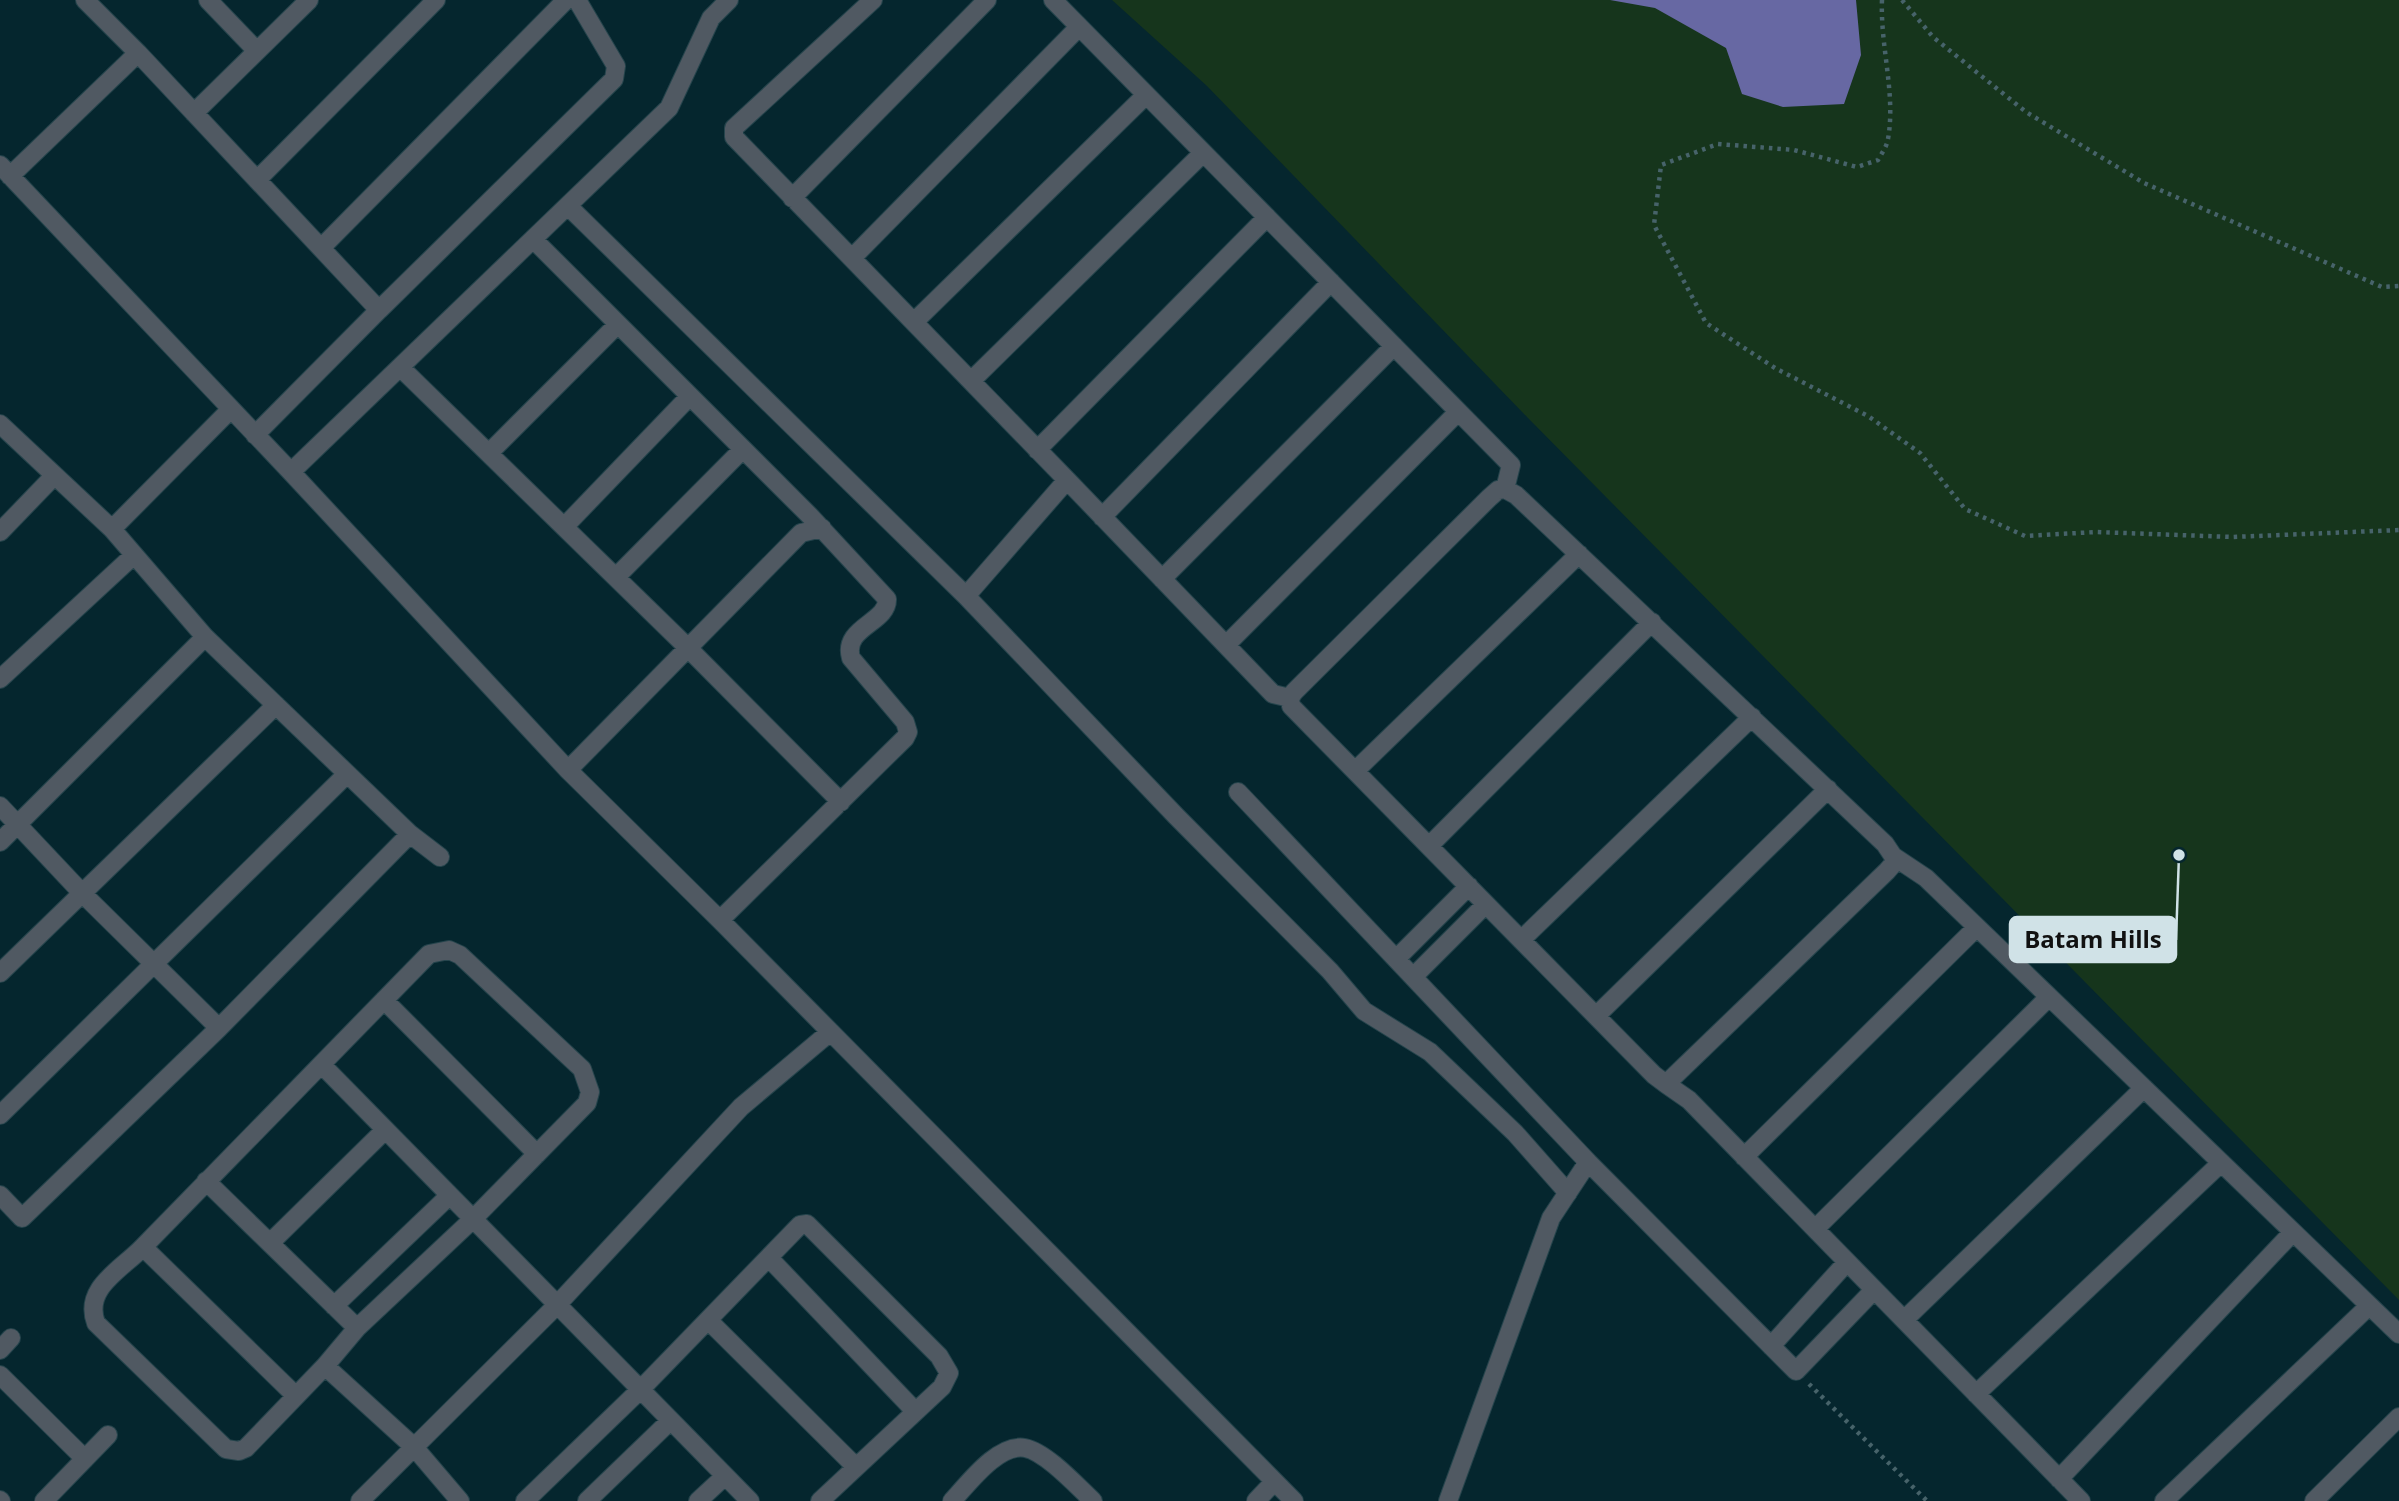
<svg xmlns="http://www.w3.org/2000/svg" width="2399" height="1501" font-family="'Open Sans',sans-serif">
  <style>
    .green { fill: #16351c }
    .water { fill: #6768a3 }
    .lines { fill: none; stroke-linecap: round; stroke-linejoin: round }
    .minor-casing { stroke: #25444c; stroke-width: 20 }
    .path { stroke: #47636a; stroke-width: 4.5; stroke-dasharray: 3.5 5; stroke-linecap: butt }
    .minor { stroke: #505962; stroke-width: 18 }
    .leader { fill: none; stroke: #d0e2e7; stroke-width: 2.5 }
    .callout-dot { fill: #d0e2e7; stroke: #05262e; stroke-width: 2.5 }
    .callout { fill: #d0e2e7; stroke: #d0e2e7; stroke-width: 2.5 }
    .callout-label { font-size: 24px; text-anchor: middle; font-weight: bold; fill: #111 }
  </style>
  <rect width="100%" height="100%" fill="#05262e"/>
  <path class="green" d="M1112,0h1287v1300l-871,-882 -321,-332z"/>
  <path class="water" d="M1610,0h246l5,55 -17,49 -61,3 -41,-13 -16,-46 -71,-40z"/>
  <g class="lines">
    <g class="minor-casing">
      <path id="minor" d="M85,0l53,53 241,257 235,-231 2,-13 -39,-66
        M208,0l49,51
        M1053,0l458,465 -6,24
        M194,113l115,-113
        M0,165l291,307 277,298 152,150 574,581
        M10,176l128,-123
        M257,180l179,-180
        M792,198l195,-198
        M568,206l398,390 101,-116 -333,-343v-9l139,-128
        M533,239l277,277 77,83c1,24 -45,28 -36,59l54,64 3,10 -3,6 -185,182
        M321,248l245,-248
        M852,258l227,-231
        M914,322l232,-227
        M400,367l283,276 158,159
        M971,381l232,-228
        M0,424l112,105 93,108 205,197
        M255,435l124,-125
        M1037,450l230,-233
        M489,453l129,-129
        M291,472l378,-364 42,-90 18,-18
        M1067,480l206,214 17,4
        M1505,489l11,6 369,349 8,12 1,7 -7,8 -221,213 -12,-9 -363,-369 -1,-8 4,-6 195,-194 9,-8z
        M1102,517l229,-235
        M564,527l126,-131
        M112,529l119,-120
        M0,532l54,-56
        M616,577l127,-128
        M1162,579l232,-233
        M966,596l210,220 154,155 34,40 66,41 85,81 53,60
        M1226,645l232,-233
        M0,679l134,-124
        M568,770l233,-237 21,-5
        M1355,771l224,-217
        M1238,792l350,370 -37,56 -103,283
        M0,806l82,87 137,135
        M0,842l205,-205
        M1429,846l223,-224
        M1893,856l33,22 473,456
        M1521,940l231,-223
        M449,950l11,5 122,114 8,23 -3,11 -115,117 -115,108 -32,38 -79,82 -7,3 -13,-2 -130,-126c-13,-35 25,-53 47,-76l286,-293z
        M1396,959l73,-73
        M0,973l276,-268
        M1413,977l73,-73
        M384,1000l153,154
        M1596,1016l232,-227
        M322,1065l428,436
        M1666,1084l23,16 392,401
        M0,1115l347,-341
        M1744,1157l233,-230
        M1588,1162l208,209 78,-81
        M206,1181l151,147
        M0,1195l22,23 197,-190 191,-194 30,23
        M1815,1229l234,-232
        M270,1243l115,-113
        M143,1247l153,149
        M769,1258l146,153
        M334,1306l115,-110
        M708,1320l148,147
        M1904,1320l240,-232
        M1771,1346l76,-84
        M0,1350l11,-12
        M325,1366l89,81 46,54
        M0,1375l85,84
        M1976,1394l245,-231
        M2059,1479l234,-247
        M0,1500l1,1
        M44,1501l64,-66
        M360,1501l196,-195 185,-199 88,-74
        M525,1501l115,-111 160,-165 7,-1 132,132 10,17 -7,14 -122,114
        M587,1501l83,-80
        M698,1501l27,-25
        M952,1501c16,-17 46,-58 73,-53 21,4 52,38 68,53
        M1256,1501l18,-19
        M2164,1501l205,-195
        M2314,1501l85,-84"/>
    </g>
    <path class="path" d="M1882,0c-2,46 14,94 6,139 -1,7 -6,14 -10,21l-21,7 -63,-17 -76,-6 -57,21 -7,60 52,98 69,45 93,48 52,37 45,56 60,27 71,-4 137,5 166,-7
      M1902,0l31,37 93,75 118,71 238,104 17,-1
      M1809,1384l118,117"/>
    <use href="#minor" class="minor"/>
  </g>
  <path class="leader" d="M2179 855L2176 940"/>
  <circle class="callout-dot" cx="2179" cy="855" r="7"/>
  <rect class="callout" x="2010" y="917" width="166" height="45" rx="7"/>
  <g class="callout-label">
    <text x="2093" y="948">Batam Hills</text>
  </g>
</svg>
